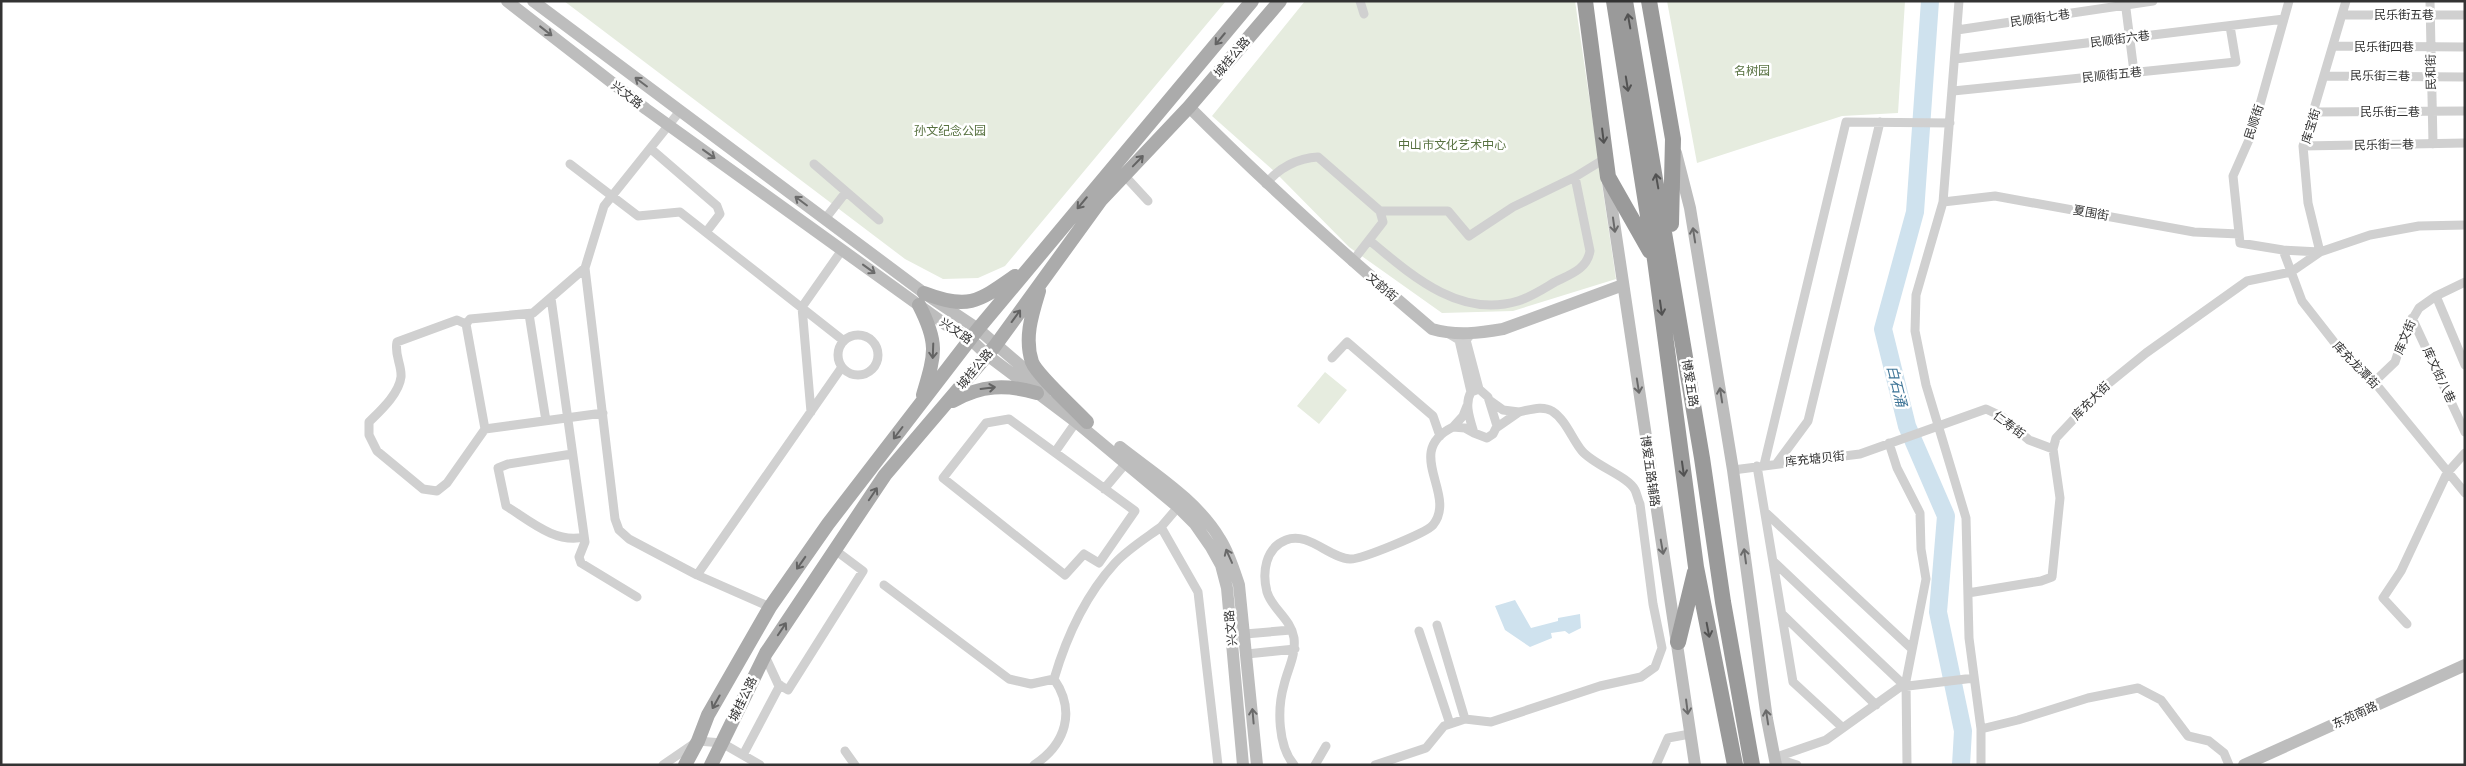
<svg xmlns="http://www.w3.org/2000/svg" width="2466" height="766" font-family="Arial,'Noto Sans SC',sans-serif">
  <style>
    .green { fill: #e6ecdf }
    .water { fill: #cfe2ee }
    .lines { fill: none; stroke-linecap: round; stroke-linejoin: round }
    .river { stroke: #cfe2ee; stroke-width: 18 }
    .street { stroke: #d0d0d0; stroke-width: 9 }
    .secondary { stroke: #bdbdbd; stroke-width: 12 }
    .primary { stroke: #ababab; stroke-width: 14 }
    .highway { stroke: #9a9a9a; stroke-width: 16 }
    .oneway { stroke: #525252 }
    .oneway2 { stroke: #6a6a6a }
    .oneway3 { stroke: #636363 }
    .labels { text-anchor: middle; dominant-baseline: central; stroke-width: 5; stroke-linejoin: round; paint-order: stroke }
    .street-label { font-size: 12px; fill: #333; stroke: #fff }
    .park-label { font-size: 12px; fill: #56703f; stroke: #fff }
    .water-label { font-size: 14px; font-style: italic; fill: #3f7597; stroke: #fff }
  </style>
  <rect width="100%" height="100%" fill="#fff"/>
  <path class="green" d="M564,1h662l-221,265 -27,12 -35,1 -38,-20z
    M1305,1h270l41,278 -103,32 -71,2 -93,-66 -74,-75 -63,-56z
    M1667,1h238l-7,112 -56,3 -145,47z
    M1325,372l22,18 -28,34 -22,-18z"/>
  <path class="water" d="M1515,600l16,28 27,-7v-3l22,-4 1,14 -12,6 -4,-3 -14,2 1,5 -22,9 -25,-17 -10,-24z"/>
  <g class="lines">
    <path class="river" d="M1930,1l-15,211 -32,117 24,97 39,90 -8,96 25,119 -2,34"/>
    <path class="street" d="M1360,1l4,13
      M1959,1l-16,201 -27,93 -1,36 11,54 40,133 3,120 12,91v36
      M2125,1l9,71
      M2289,1l-37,132 -19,43 7,67 43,7 37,2 50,-17 49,-9 46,-1
      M2430,1l3,143
      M2342,15h123
      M1957,30l196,-29
      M2334,46l131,1
      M1955,59l329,-40
      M2326,76l139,1
      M1953,91l283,-29 -6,-36
      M680,111l-76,95 -19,62 30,251 4,11 10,9 68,36 73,32
      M2314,112l151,-1
      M2303,146l162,-3
      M651,149l66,57 3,8 -13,17
      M570,164l68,52 42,-4 164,129
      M814,164l65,56
      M1124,175l24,26
      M1266,184c12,-16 32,-26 52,-27l62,54 3,11 -31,40
      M1943,202l52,-6 199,36 45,2
      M1380,211h68l21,25 44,-29 62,-30 31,-19
      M825,219l21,-27
      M1369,240c41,34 90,79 149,61 13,-4 25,-12 37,-19 16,-8 32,-13 35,-31l-15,-74
      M2283,250l19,51 43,55 26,22 94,115
      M585,268l-52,45 -63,6 -4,5 19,105 118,-16
      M2436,296l29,69
      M551,298l34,244 -6,15 2,6 56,34
      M529,314l17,107
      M2412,318l53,114
      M466,324l-9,-4 -60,22c-3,13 5,23 4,35 -2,17 -21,34 -32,45v13l8,16 46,38 14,2 10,-8 38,-54
      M1472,333l-6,7 13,49
      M1449,334l10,6 12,52c-7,12 -1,27 3,41l13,5 6,-4 4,-8 -9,-29 -9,-8 -8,3
      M838 355a20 20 0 1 1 40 0a20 20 0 1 1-40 0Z
      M1332,358l15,-16 86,74 7,20
      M2374,382l21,-20 10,-30 14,-24 17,-12 29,-14
      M1489,400l14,10 16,2 -23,16
      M1467,406l-4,10 -10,11 12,1 9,5
      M811,412l-9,-105 40,-57
      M1009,419l126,92 -36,52 -15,-9 -19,21 -122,-97 43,-55z
      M1889,443l8,25 23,45 1,36 5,30 -20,102 1,84
      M1055,452l21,-30
      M572,454l-64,10 -10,4 8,38c23,14 49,38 78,31
      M1777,463l31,-42 72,-299
      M1764,465l82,-343 104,1
      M1757,466l36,216 50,46
      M1733,470l127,-16 126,-45 15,7 28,24 24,9
      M1104,489l22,-26
      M1178,507l-17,20 37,65 20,173
      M1765,512l147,137
      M1773,561l133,126
      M697,575l145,-208
      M884,585l125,94 22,5 23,-5c12,-41 31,-83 61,-116 13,-14 31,-25 46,-36
      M1968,593l73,-12 11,-4 8,-79 -7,-49 3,-11 47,-50 43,-35 101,-72 44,-9 29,-20 -12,-49 -5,-57 43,-145
      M1782,614l94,91
      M2407,624l-24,-26 18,-27 46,-98 18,-20
      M1437,625l28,94
      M1419,631l31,93
      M1245,634l46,-4
      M1247,654l48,-5
      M765,656l13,28 10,6 75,-119 -28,-21
      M1981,729l37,-9 70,-22 50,-10 23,12 27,36 21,5 15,12 5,12
      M845,751l10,14
      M743,755l37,-70
      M1774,758l52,-18 74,-53 74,-9
      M1775,758l22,7
      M663,765l35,-24 24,2 38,22
      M1034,765c32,-21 42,-54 20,-86
      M1294,765c-16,-19 -17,-56 -10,-80 4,-17 12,-29 10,-47 -3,-19 -22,-29 -27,-46 -5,-19 -2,-44 19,-52 22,-9 43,18 64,19 10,1 76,-26 83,-34 25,-31 -31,-73 20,-98
      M1315,765l11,-19
      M1375,765l51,-17 18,-22 21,-7 26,3 109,-36 41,-9 14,-10 7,-19 -9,-44 -13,-100c-2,-4 -3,-10 -5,-14 -7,-14 -40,-24 -53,-39 -10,-12 -16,-31 -30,-40 -10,-6 -22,-1 -33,1
      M1656,765l12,-27 22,-4"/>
    <path class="secondary" d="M507,1l139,108 299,215 25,15 17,16 89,67 102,85 17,17 16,23 10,18 6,23 16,177
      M533,1l391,292 54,36 70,60
      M1189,107c78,78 159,151 243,222 24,7 48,4 71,0l120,-44
      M1676,153l14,55 43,262 34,249 9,46
      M1608,182l87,583
      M1120,447c34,27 77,53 100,92 9,14 14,31 19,46l18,180
      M2244,765l221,-100"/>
    <path class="primary" d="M1039,291c-7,23 -15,47 -7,71 5,13 44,48 55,60
      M924,293c44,17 54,9 91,-17
      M919,305c20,39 16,49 4,90
      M953,401c28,-16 53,-17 84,-8
      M685,765l13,-24 10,-26 62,-108 58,-83 150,-195 274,-328
      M711,765l55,-112 119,-178 110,-129 106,-146 88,-93 91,-106"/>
    <path class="highway" d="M1585,1l23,176 42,74
      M1614,1l41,259 41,307 39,198
      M1625,1l77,457 21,144 29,163
      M1649,1l24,138 -2,85
      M1678,642l17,-70"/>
  </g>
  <defs><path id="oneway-shaft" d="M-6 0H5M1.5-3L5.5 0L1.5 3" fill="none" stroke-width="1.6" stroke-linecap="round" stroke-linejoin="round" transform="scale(1.25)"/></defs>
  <g class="oneway">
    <use href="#oneway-shaft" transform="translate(1629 21) rotate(-100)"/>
    <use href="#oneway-shaft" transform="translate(1627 84) rotate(81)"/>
    <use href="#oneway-shaft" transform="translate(1603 136) rotate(83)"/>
    <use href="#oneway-shaft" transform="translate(1657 181) rotate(-100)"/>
    <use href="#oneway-shaft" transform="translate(1661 308) rotate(82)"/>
    <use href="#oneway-shaft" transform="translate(1683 469) rotate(82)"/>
    <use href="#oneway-shaft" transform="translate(1708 630) rotate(79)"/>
  </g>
  <g class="oneway2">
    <use href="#oneway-shaft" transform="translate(546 31) rotate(38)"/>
    <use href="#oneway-shaft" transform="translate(641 82) rotate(-143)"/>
    <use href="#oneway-shaft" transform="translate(709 154) rotate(36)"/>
    <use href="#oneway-shaft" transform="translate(801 201) rotate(-143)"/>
    <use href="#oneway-shaft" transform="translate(1614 225) rotate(82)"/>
    <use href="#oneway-shaft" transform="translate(1694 235) rotate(-99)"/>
    <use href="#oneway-shaft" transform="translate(869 269) rotate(36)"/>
    <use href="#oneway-shaft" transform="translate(1638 386) rotate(81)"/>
    <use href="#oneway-shaft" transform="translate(1721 395) rotate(-99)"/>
    <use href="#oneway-shaft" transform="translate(1662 547) rotate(80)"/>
    <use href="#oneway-shaft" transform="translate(1229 556) rotate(-114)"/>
    <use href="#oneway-shaft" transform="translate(1745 556) rotate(-98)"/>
    <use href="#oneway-shaft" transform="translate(1687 707) rotate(83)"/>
    <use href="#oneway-shaft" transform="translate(1253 716) rotate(-95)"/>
    <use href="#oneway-shaft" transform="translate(1767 717) rotate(-99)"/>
  </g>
  <g class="oneway3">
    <use href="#oneway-shaft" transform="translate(1220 39) rotate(130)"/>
    <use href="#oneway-shaft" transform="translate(1138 161) rotate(-46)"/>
    <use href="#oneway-shaft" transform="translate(1082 203) rotate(130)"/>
    <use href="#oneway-shaft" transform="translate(1016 316) rotate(-54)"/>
    <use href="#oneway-shaft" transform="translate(933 351) rotate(92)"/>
    <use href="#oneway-shaft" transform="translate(988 388) rotate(-7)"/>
    <use href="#oneway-shaft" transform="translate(898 433) rotate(127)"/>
    <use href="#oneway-shaft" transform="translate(873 494) rotate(-56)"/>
    <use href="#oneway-shaft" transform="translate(801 563) rotate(125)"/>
    <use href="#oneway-shaft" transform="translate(782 629) rotate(-56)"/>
    <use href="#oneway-shaft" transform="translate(716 702) rotate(119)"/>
  </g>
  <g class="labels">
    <g class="street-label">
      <text x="2404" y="15">民乐街五巷</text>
      <text transform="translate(2040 18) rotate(-8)">民顺街七巷</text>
      <text transform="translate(2120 39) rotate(-7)">民顺街六巷</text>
      <text x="2384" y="47">民乐街四巷</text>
      <text transform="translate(1232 57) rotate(-50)">城桂公路</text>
      <text transform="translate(2431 72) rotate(-91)">民和街</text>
      <text transform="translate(2112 75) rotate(-6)">民顺街五巷</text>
      <text transform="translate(2380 76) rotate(1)">民乐街三巷</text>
      <text transform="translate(627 95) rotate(38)">兴文路</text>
      <text x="2390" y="112">民乐街二巷</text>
      <text transform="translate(2254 122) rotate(-72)">民顺街</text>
      <text transform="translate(2311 126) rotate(-73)">库宝街</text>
      <text transform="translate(2384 145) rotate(-1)">民乐街一巷</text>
      <text transform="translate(2091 213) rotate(10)">夏围街</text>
      <text transform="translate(1382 287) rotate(40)">文韵街</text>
      <text transform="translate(956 331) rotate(34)">兴文路</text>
      <text transform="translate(2405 337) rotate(-67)">库文街</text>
      <text transform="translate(2356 365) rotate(46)">库充龙潭街</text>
      <text transform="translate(975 369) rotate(-50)">城桂公路</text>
      <text transform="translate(2439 375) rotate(65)">库文街八巷</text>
      <text transform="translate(1690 383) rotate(81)">博爱五路</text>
      <text transform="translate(2091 401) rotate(-45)">库充大街</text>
      <text transform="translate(2009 425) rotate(37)">仁寿街</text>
      <text transform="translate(1815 459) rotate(-6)">库充塘贝街</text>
      <text transform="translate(1650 471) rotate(82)">博爱五路辅路</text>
      <text transform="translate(1231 628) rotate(-96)">兴文路</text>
      <text transform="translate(743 699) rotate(-64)">城桂公路</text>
      <text transform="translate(2355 715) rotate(-24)">东苑南路</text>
    </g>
    <g class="park-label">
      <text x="1752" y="71">名树园</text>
      <text x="950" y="131">孙文纪念公园</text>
      <text x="1452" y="145">中山市文化艺术中心</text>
    </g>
    <g class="water-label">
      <text transform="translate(1897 386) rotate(76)">白石涌</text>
    </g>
  </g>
  <rect width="2466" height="766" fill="none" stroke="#333333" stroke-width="5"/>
</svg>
